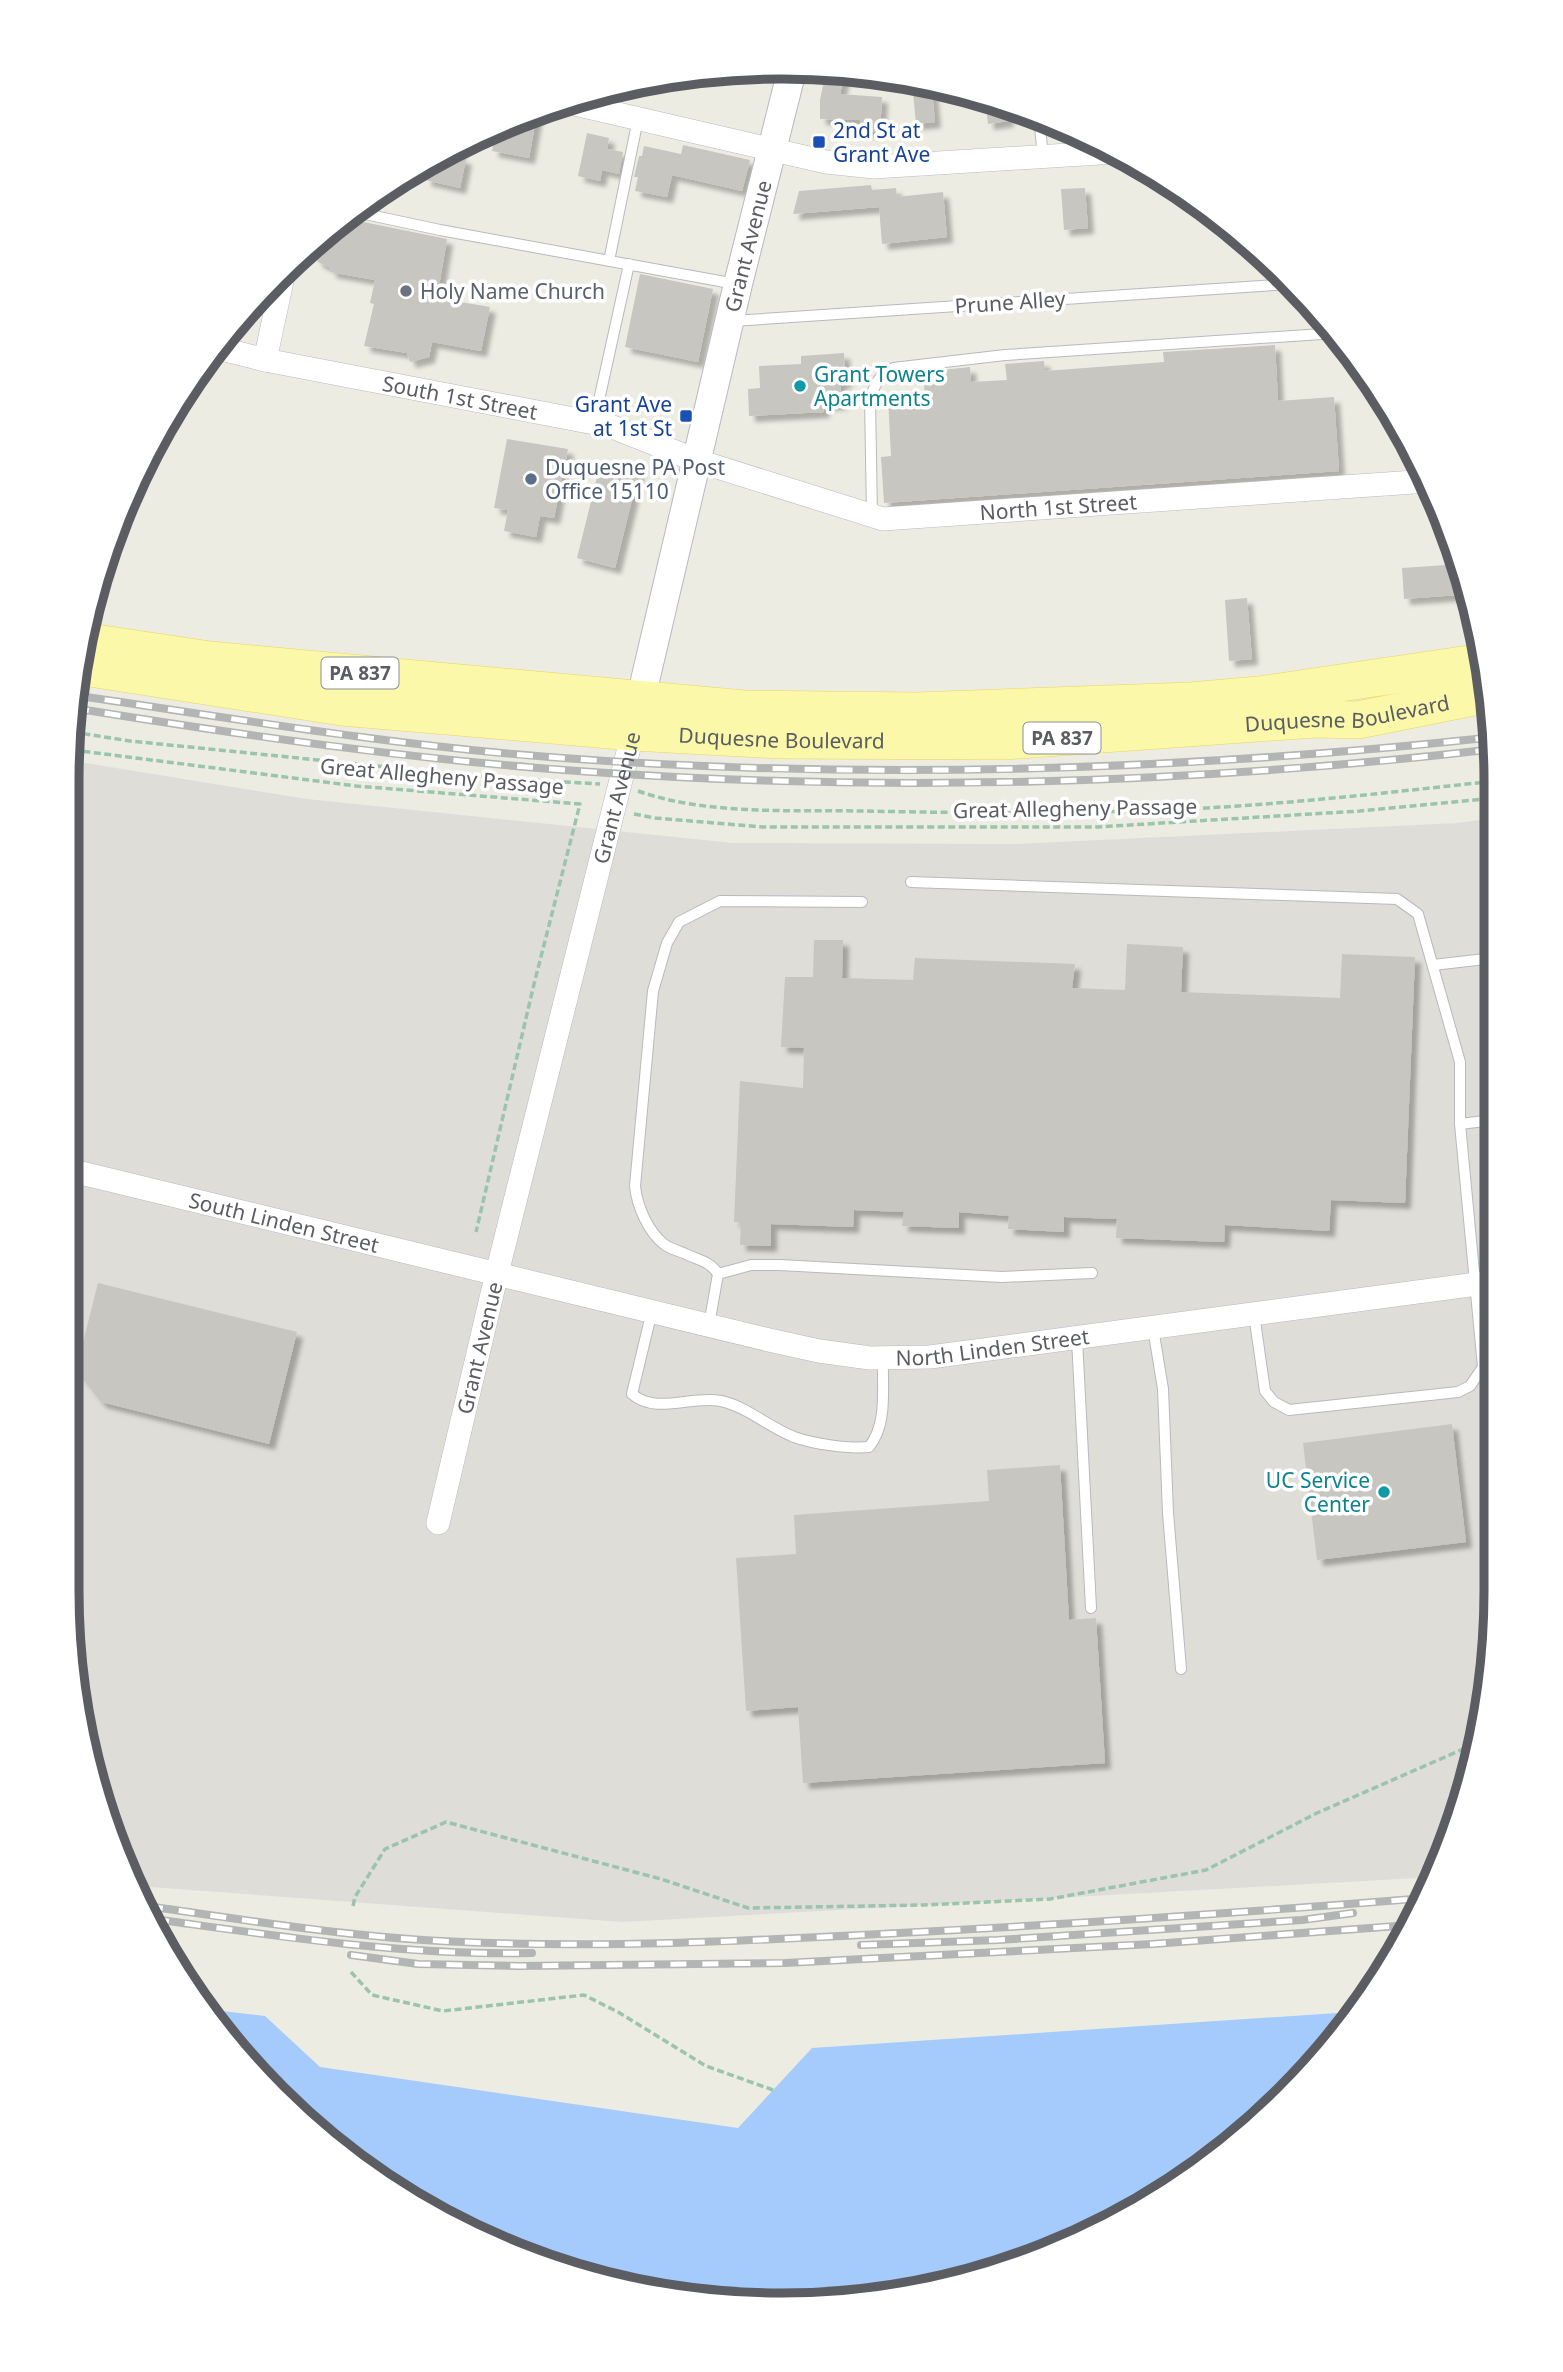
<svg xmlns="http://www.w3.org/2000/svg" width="1563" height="2372" font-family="'Noto Sans',sans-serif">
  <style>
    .industrial { fill: #dfddd7 }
    .water { fill: #a4cbfb }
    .building { fill: #c8c6c0; filter: url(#shadow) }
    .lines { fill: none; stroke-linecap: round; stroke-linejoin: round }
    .service-casing { stroke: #b8b9be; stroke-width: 12 }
    .minor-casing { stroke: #b8b9be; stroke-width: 24 }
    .tertiary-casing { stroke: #b8b9be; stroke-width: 30 }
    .primary-casing { stroke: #ebd55e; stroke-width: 38 }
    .path { stroke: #9ac4ab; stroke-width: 3.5; stroke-dasharray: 7 3.5; stroke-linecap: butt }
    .service { stroke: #fff; stroke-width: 10 }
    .minor { stroke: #fff; stroke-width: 23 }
    .tertiary { stroke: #fff; stroke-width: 28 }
    .primary { stroke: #fbf8a9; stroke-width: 37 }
    .rail-casing { stroke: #b3b4b4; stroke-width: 8 }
    .rail { stroke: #fff; stroke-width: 5; stroke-dasharray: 16; stroke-linecap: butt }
    .transit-dot { fill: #1a4fb4; stroke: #fff; stroke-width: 2.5 }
    .worship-dot { fill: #6b7280; stroke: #fff; stroke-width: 2.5 }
    .culture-dot { fill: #0f9aa8; stroke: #fff; stroke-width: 2.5 }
    .service-dot { fill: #5c6f8a; stroke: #fff; stroke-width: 2.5 }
    .labels { text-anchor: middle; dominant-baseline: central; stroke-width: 7; stroke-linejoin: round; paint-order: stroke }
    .shield { fill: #fff; stroke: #8c8e92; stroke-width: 2 }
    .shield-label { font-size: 19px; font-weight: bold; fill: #5b5d63 }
    .transit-label { font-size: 21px; fill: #164399; stroke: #fff; text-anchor: start }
    .street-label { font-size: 21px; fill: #5b5d63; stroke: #fff }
    .worship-label { font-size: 21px; fill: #5b616d; stroke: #fff; text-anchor: start }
    .culture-label { font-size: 21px; fill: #0d838f; stroke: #fff; text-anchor: start }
    .service-label { font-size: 21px; fill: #4e5e75; stroke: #fff; text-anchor: start }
    .rim { fill: none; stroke: #5b5d63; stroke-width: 9 }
  </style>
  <defs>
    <filter id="shadow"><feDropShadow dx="6" dy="6" stdDeviation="2" flood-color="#0004"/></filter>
  </defs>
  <rect width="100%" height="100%" fill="#edece3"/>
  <path class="industrial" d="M73,761l234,38 426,44 282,1 442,-21 38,-5 -5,866 -31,136 -24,57 -812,45 -486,-36 -33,-66 -31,-136z"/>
  <path class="water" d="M205,2009l60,7 55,51 418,61 74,-80 540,-36 -33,50 -66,66 -114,82 -173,71 -137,23h-95l-137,-23 -89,-30 -162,-94 -70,-61z"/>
  <path class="building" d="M826,71l19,1 -5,22 42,3 -2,35 -20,-1v-11l-40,-1v-19z
    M932,91l3,31 -19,2 -3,-31z
    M985,98l21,5 2,18 -20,3z
    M537,113l-8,45 -37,-7 5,-23z
    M587,133l22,5 -2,11 16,3 -4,22 -17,-4 -2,11 -22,-5z
    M461,143l-3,14 8,2 -6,29 -35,-8 5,-18z
    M683,145l67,15 -8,31 -70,-16 -5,22 -32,-6 3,-14h-4l5,-21h3l2,-10 37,8z
    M871,185l1,5 24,-2 1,9 46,-5 4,45 -65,7 -3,-37 -86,7 6,-23z
    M1085,188l3,40 -24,2 -3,-41z
    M345,216l4,3 98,20 -10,59 53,9 -9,44 -49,-9 -3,15 -19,5 -3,-9 -43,-7 10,-42 -4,-1 5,-23 -45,-8 1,-4 -13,-6 -4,-9 2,-10z
    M640,274l73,15 -15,73 -73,-15z
    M1275,345l3,56 56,-4 5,74 -455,32 -3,-46 10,-1 -3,-57 37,-2 -2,-25 47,-5 1,15 36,-2 -2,-16 39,-3 1,10 119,-9 -1,-10z
    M844,353l2,29 -6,1 1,21 -18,1 1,7 -75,4 -1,-27 12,-1 -1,-22 42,-2v-8z
    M507,439l61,10 -14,69 -14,-2 -4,21 -32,-6 4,-21 -14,-2z
    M601,461l38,10 -24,97 -38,-10z
    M1460,564l11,30 -67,5 -2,-31z
    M1247,598l5,61 -23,2 -4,-61z
    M814,940h29l-1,38 71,2 2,-22 160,6 -3,24 53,2 2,-46 56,3 -2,45 159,6 2,-44 73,3 -10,246 -74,-3 -2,31 -104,-6 -1,17 -108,-4 1,-19 -53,-2v15l-56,-3 1,-13 -50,-4v16l-57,-2 2,-14 -50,-2 -1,17 -82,-3v22l-31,-1 1,-23h-7l6,-141 63,7 1,-40 -23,-1 4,-70h28z
    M98,1283l199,49 -28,112 -168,-42 -25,-32z
    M1452,1424l14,118 -149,18 -14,-117z
    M1060,1465l9,155 27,-2 9,145 -302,20 -5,-76 -52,4 -10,-153 60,-4 -2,-39 195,-14 -2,-31z"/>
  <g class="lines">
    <g class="service-casing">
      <path id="service" d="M1039,117l4,40
        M351,211l89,19 296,54
        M609,261l29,-142
        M733,321l557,-37
        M594,423l35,-159
        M872,515l-2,-115c4,-14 9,-26 23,-32l112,-13 332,-22
        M911,882l486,17 21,15 42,148v62l23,243 -13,19 -12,6 -169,18 -15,-8 -9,-11 -11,-77
        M1433,965l61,-7
        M1460,1124l33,-4
        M718,1274l33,-9h29l222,12 90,-4
        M652,1311l-20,83c24,21 60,1 89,7 27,6 47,26 73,36 20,7 54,12 75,10 19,-23 13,-60 14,-88
        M709,1325l9,-51c-8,-13 -20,-14 -32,-20 -7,-3 -15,-5 -21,-9 -17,-13 -28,-39 -30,-59l18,-195 14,-48 12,-21 41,-21 142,1
        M1153,1328l10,61 5,124 13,156
        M1077,1339l14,269"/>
    </g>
    <g class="minor-casing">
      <g id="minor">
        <path d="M566,102l260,60 48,5 242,-15"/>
        <path id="s1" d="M218,348l47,12 345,66 88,35 185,58 546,-38"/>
        <path d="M265,360l19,-88"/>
        <path id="s2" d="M73,1171l696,169 50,11 51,7 60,-1 562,-75"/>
        <path id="s3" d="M438,1523l59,-250 136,-541"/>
      </g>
    </g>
    <g class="tertiary-casing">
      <g id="tertiary">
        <path id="s4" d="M636,719l102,-435 54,-214"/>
      </g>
    </g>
    <g class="primary-casing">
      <g id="primary">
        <path d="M82,641l128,19 534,49 173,2 274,-10 68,-6 224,-33"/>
        <path id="s5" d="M77,666l265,41 291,25 147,8 224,1 311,-22 43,1 130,-26"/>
      </g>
    </g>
    <path class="path" d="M73,732l57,9 366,37 104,6
      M73,750l283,36 224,18 -46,180 -58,248
      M638,791c67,24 155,19 226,20 99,2 199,3 298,-1 111,-4 222,-17 333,-29
      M634,814l21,4 108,9h334l263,-16 135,-13
      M353,1906l2,-9 30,-48 61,-27 215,57 87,29 176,-3 126,-6 156,-29 111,-57 160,-70
      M351,1972l21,23 71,16 141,-16 34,17 88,54 67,24"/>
    <use href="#service" class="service"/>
    <use href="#minor" class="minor"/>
    <use href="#tertiary" class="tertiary"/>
    <use href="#primary" class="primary"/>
    <g class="rail-casing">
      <path id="rail" d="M73,695c158,23 317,50 476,62 316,24 631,14 946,-20
        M73,708c168,27 335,51 505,63 306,22 613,13 917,-22
        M147,1906c98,14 196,30 294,35 152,8 306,0 458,-8 176,-9 351,-21 527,-35
        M153,1919c126,17 251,37 379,34
        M861,1945l137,-5 304,-20 51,-7
        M351,1955l67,9 101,2 266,-3 368,-19 258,-19"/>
    </g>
    <use href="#rail" class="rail"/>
  </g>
  <g class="transit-dot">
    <rect x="812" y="135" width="14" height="14" rx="3.5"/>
    <rect x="679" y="409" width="14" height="14" rx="3.5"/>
  </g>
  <circle class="worship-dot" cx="406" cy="291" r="7"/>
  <g class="culture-dot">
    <circle cx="800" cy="386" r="7"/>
    <circle cx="1384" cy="1492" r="7"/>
  </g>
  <circle class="service-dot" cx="531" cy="479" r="7"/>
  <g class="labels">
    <g class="shield">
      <rect x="321.5" y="657.5" width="77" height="31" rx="5"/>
      <rect x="1023.5" y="722.5" width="77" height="31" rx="5"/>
    </g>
    <g class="shield-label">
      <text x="360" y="673">PA 837</text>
      <text x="1062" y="738">PA 837</text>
    </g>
    <g class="transit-label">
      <text x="833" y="130">2nd St at<tspan x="833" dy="24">Grant Ave</tspan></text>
      <text x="672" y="404" text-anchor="end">Grant Ave<tspan x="672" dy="24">at 1st St</tspan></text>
    </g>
    <g class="street-label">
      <text stroke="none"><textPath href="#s4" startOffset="486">Grant Avenue</textPath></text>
      <text transform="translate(1010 302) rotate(-4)">Prune Alley</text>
      <text stroke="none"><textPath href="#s1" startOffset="247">South 1st Street</textPath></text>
      <text stroke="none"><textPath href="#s1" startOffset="864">North 1st Street</textPath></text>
      <text stroke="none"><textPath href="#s5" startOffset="1276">Duquesne Boulevard</textPath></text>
      <text stroke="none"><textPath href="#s5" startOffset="709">Duquesne Boulevard</textPath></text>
      <text transform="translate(442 776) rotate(5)">Great Allegheny Passage</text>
      <text stroke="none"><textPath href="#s3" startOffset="747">Grant Avenue</textPath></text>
      <text transform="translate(1075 808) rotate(-1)">Great Allegheny Passage</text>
      <text stroke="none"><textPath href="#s2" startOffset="217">South Linden Street</textPath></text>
      <text stroke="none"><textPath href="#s3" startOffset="180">Grant Avenue</textPath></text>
      <text stroke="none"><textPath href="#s2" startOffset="942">North Linden Street</textPath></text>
    </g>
    <g class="worship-label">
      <text x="420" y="291">Holy Name Church</text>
    </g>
    <g class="culture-label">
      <text x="814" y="374">Grant Towers<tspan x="814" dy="24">Apartments</tspan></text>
      <text x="1370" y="1480" text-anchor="end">UC Service<tspan x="1370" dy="24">Center</tspan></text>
    </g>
    <g class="service-label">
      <text x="545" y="467">Duquesne PA Post<tspan x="545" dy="24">Office 15110</tspan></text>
    </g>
  </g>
  <path d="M0 0H1563V2372H0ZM781 79H782A702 702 0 0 1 1484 781V1591A702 702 0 0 1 782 2293H781A702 702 0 0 1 79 1591V781A702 702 0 0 1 781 79Z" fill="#fff" fill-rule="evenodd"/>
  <path class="rim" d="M781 79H782A702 702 0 0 1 1484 781V1591A702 702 0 0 1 782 2293H781A702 702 0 0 1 79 1591V781A702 702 0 0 1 781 79Z"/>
</svg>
